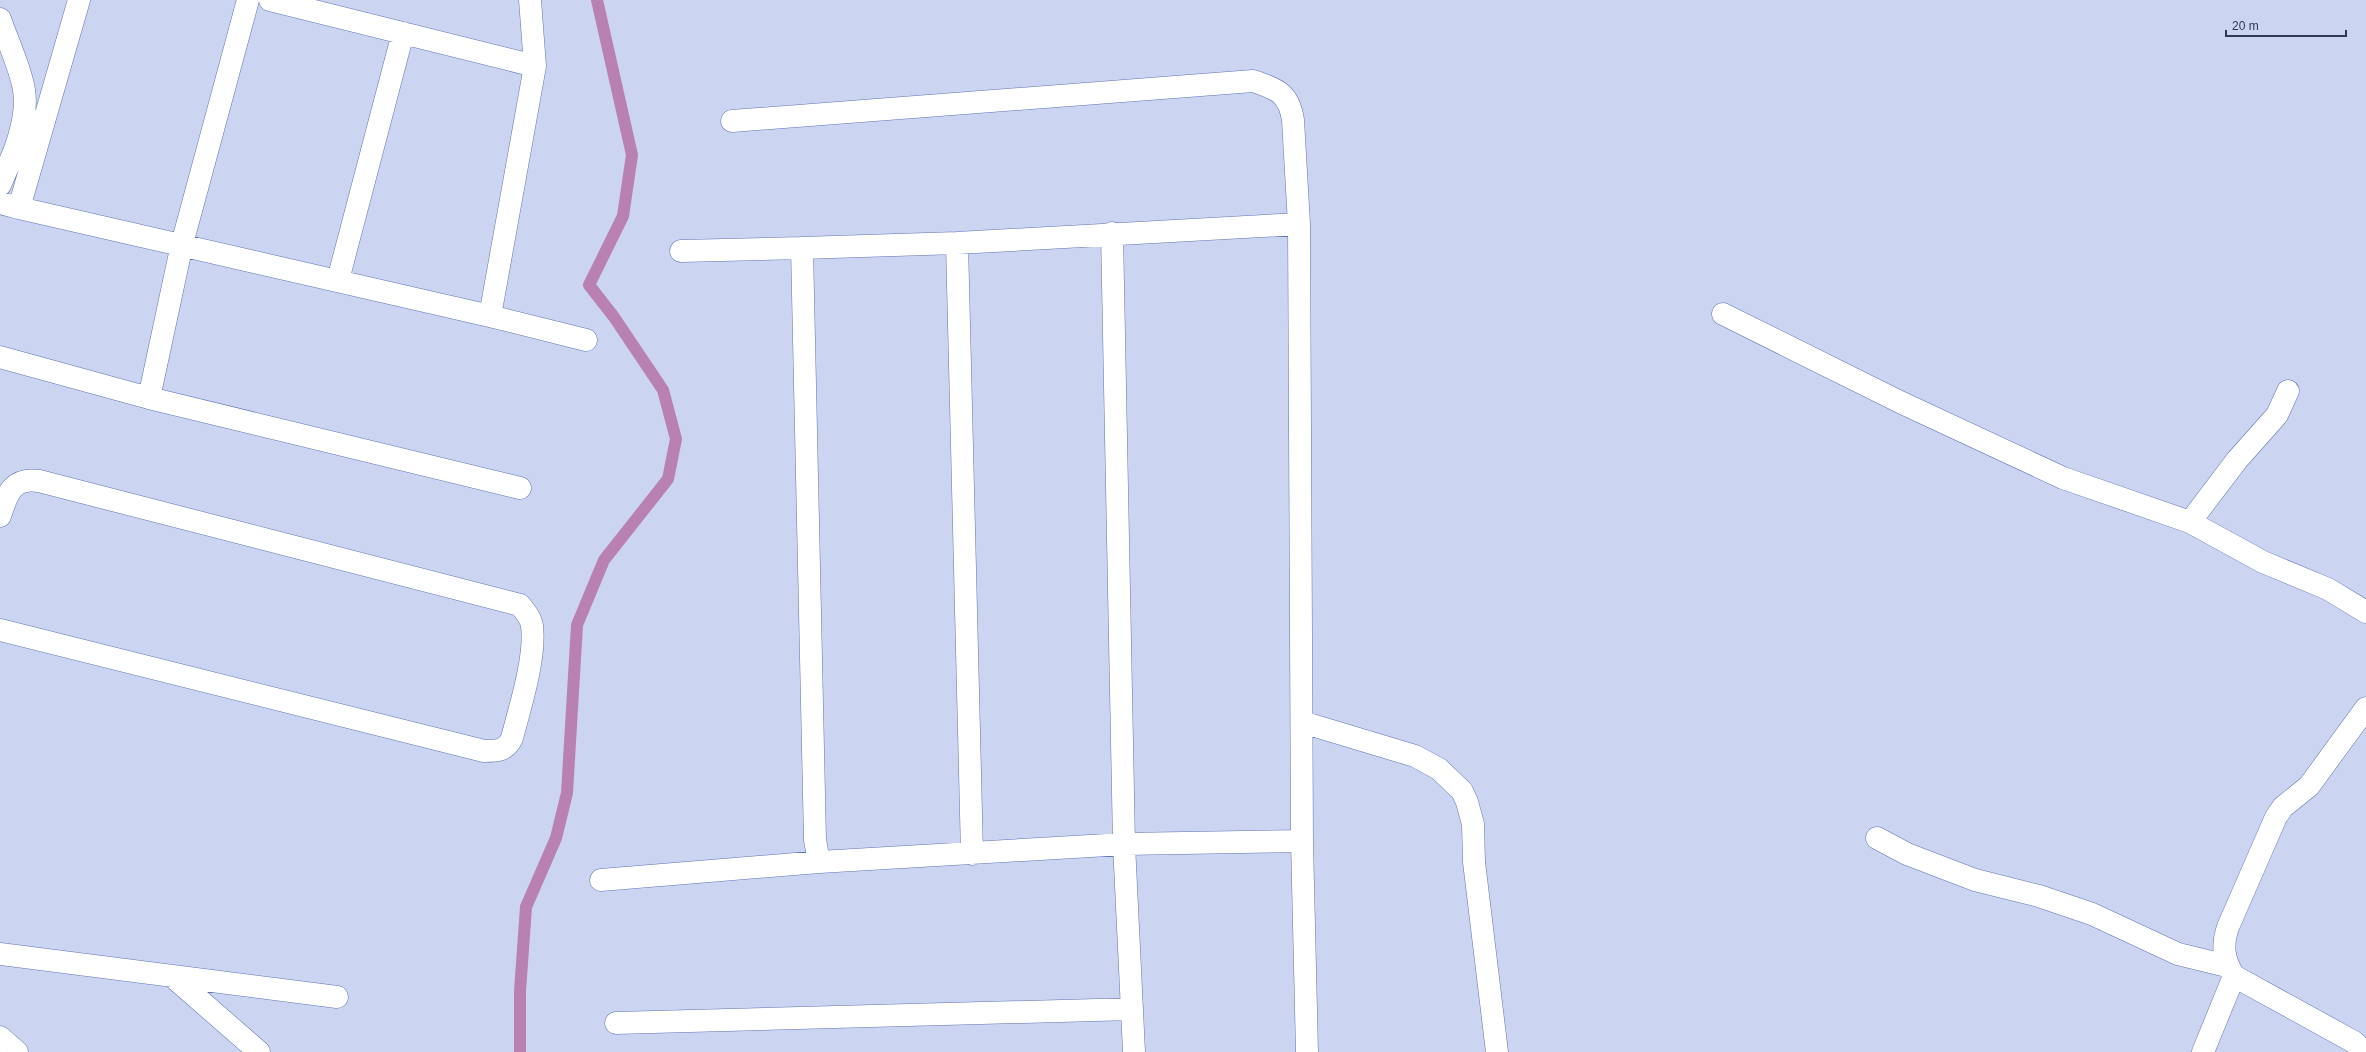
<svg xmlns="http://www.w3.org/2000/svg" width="2366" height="1052" font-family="Arial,sans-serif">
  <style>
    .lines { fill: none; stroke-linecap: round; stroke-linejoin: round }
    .stream { stroke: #b881b2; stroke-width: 12 }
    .minor-casing { stroke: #5f73b3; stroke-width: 23 }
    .minor { stroke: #fff; stroke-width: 22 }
  </style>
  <rect width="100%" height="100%" fill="#cbd5f2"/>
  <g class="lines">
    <path class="stream" d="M520,1052v-61l6,-84 30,-69 11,-45 10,-168 27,-65 64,-81 8,-40 -13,-49 -49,-73 -25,-32 34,-69 9,-61 -35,-155"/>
    <g class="minor-casing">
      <path id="minor" d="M79,0l-60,208 471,108 45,-250 -5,-66
        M270,0l265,66
        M0,19c7,21 21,50 24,71 5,31 -12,68 -24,95
        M732,121l521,-40c25,8 36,13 40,39l6,104 3,617 5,211
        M0,203l19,5
        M1299,224l-342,19 -155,5 13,592 4,22 305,-18 178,-3
        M1112,233l12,611 10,208
        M957,243l15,611
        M681,251l121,-3
        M338,280l65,-247
        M1723,314l177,88 163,76 127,44 73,40 65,27 38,23
        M490,316l96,24
        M0,357l149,41 33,-154 66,-244
        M149,398l371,90
        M0,516c7,-22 12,-39 39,-35l481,124c5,6 11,13 12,21 4,31 -12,81 -20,112 -6,13 -15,13 -28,13l-484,-121
        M2190,522l47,-62 40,-45 11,-24
        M1302,722l113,34 24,13 23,22 5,11 6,22 1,38 23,190
        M1877,838l30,16 68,26 64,16 53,18 86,40 49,12
        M601,880l218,-18
        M0,954l337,43
        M172,976l87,76
        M616,1023l516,-14
        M0,1037l17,15
        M2203,1052l31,-76
        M2365,1052l-11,-10 -120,-66c-11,-17 -12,-31 -6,-49l48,-110 7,-10 26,-21 57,-78"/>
    </g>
    <use href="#minor" class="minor"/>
  </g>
  <path d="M2226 30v6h120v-6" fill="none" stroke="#303956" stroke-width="2"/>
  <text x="2232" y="30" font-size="12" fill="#303956" stroke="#cbd5f2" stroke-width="3" paint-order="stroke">20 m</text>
</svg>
